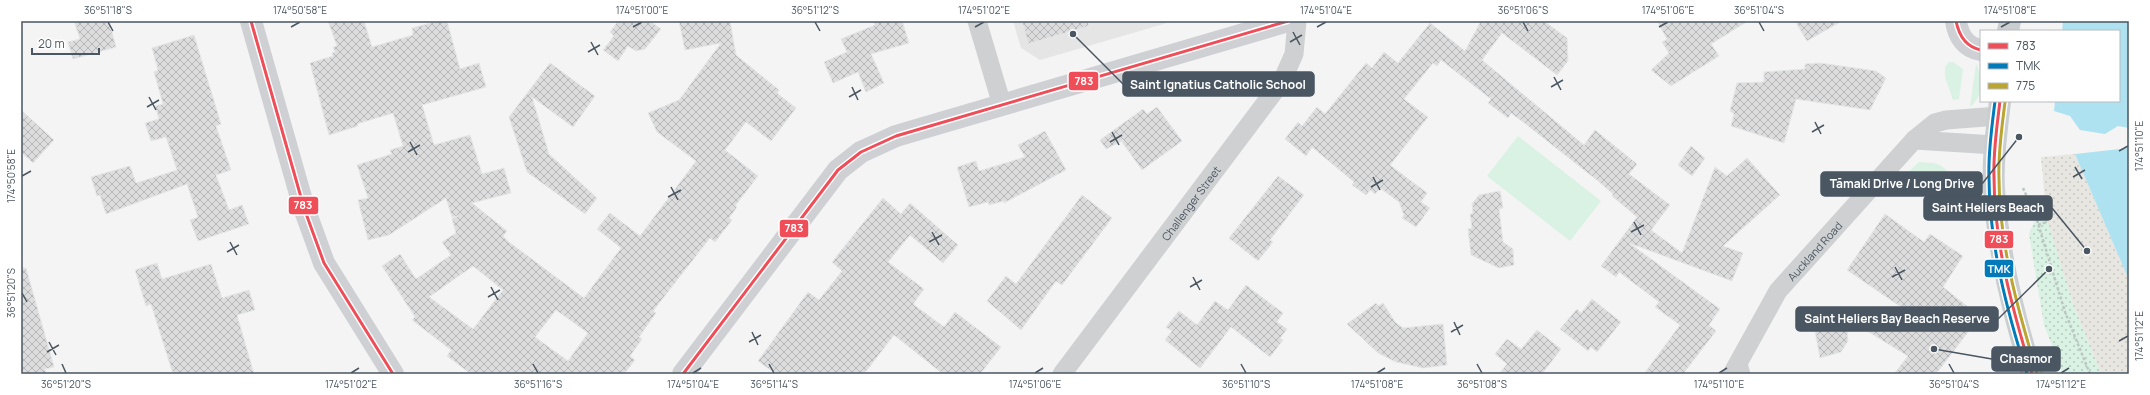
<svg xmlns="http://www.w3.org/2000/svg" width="2150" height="395" font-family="Manrope,sans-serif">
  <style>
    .education { fill: #e6e5e6 }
    .grass { fill: #d9f2e3 }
    .sand { fill: url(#sand-dots) }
    .park { fill: url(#park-dots) }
    .water { fill: #aee2f0 }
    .building { fill: url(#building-cross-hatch); stroke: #e5e6e7; fill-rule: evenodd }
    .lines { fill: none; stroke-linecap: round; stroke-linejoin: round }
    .path { stroke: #bcc7c4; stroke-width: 2.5; stroke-dasharray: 3 2; stroke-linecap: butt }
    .lane { stroke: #ced0d2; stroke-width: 9 }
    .street { stroke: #ced0d2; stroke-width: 19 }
    .secondary { stroke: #ced0d4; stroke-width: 22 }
    .primary { stroke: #caced1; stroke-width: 22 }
    .bus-1-casing { stroke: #fff; stroke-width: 6 }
    .bus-2-casing { stroke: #fff; stroke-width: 6 }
    .bus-3-casing { stroke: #fff; stroke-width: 6 }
    .bus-1 { stroke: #ef4d58; stroke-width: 3 }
    .bus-2 { stroke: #007ab8; stroke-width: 3 }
    .bus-3 { stroke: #bba532; stroke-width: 3 }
    .ticks { fill: none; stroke: #4a5661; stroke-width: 1.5 }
    .labels { text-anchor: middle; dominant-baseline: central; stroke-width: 3; stroke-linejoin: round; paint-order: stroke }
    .street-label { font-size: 11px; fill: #4a5661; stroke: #fff }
    .leader { fill: none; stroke: #4a5661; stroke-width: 1.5 }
    .callout-dot { fill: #4a5661; stroke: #fff; stroke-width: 1.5 }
    .callout { fill: #4a5661; stroke: #4a5661; stroke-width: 1.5 }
    .callout-label { font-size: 12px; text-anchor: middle; font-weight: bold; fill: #fff }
    .line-badge { stroke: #fff; stroke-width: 1.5 }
    .badge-label { font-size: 11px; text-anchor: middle; font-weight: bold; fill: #fff }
    .neatline { fill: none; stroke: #4a5661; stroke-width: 1.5 }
    .ticks-label { font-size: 10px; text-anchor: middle; fill: #4a5661 }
  </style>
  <defs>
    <pattern id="sand-dots" width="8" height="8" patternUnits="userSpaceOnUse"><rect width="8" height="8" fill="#e7e6e1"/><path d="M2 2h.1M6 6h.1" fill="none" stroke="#c8c7c4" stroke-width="1.8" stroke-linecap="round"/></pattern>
    <pattern id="park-dots" width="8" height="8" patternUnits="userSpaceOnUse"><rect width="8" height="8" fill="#d9f2e3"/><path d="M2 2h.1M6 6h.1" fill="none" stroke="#b2c7bb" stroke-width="1.8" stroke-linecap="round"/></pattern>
    <pattern id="building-cross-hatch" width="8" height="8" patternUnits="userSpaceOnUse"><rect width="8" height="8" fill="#ddddde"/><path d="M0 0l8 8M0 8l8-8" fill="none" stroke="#b5b6b7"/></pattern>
  </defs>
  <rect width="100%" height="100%" fill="#f4f4f4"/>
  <path class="education" d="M1013,21h161l-134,39 -19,-12z"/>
  <path class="grass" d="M1949,62h4l10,7 -4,30 -6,1 -8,-23v-10z
    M1976,64c8,14 7,33 -6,43z
    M1518,136l83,65 -31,40 -83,-65z
    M1919,162c23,1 21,2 36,17l-41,18 -17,-14z"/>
  <path class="sand" d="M2075,154l54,126v94h-28l-28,-70 -26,-82 -6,-65z"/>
  <path class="park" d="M2046,216l27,88 28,70h-38l-19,-49 -15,-91 7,-17z"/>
  <path class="water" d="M2063,21h66v107l-11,-2 -13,8 -25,-4 -10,-14 -16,-5 1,-10h64v-70h-57z
    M2129,148v132l-54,-126z"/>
  <path class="building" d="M74,21h35l7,26 -43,12 -5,-17 12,-3z
    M328,21h36l8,26 41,-12 -1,-7 26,-7h9l13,48 19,-6 7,24 -64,18 12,40 36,-10 12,39 22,-6 7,25 -39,10 35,28 -4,5 6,6 75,56 37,-50 -24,-19 13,-16 30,23 56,-75 -39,-29 -9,-19 31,-13 42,-57 -36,7 -6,-29h51l6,34 43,35 -2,3 19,15 -25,33 -25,-19 -21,28 33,26 -23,30 2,1 -8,11 3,2 -17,22 -5,-4 -57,73 3,2 -17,24 3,2 -12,17 5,4 -11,14h-153l-24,-18 4,-6 -39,-30 3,-3 -33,-51 18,-12 16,25 35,-24 -9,-13 14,-9 -4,-14 5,-3 -5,1 -6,-19 -57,37 -21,5 -10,-40 10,-2 -11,-33 35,-11 -2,-4 13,-4 -10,-33 -36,11 1,2 -29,9 -19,-72 23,-7 -1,-3 3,-1 -2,-5 4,-1zM473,266l30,24 -30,39 -44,-32zM556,310l32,23 -20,28 -33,-24z
    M618,21h32l11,8 -16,20 -9,2 -8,-5 -10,15 -15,-11 11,-14 -4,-4z
    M873,21h29l7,22 -38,11 13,29 -18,9 -8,-20 -25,11 -9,-21 23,-10 -6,-13 34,-14z
    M1022,21h66l1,5 -61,18z
    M1481,21h63l23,17 1,23 -11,14 -55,-42 -20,27 102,85 11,-15 42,34 -8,10 41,31 -19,25 31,23 33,-86 12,9 20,-18 33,37 -57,51 20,7 -11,28 -103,-38 91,66 -11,16 7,6 -33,43h-39l36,-49 -25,-18 4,-5 -40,-30 -3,5 -15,-11 36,-49 -25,-21 1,-2 -15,-13 -75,-59 -12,-9 -3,5 -20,-15 3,-4 -50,-39 -4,6 -4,-3 -29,36 24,18 -38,48 37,28 -6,9 9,6 -14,19 -14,-9 2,-3 -5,-13 -19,-14 -5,6 -5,-4 -4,5 -14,-10 2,-3 -42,-35 -6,9 -21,-17 13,-17 4,4 15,-19 8,7 41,-51 6,5 12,-16 14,11 32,-40 35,28z
    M1657,21h91l-37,23 8,12 -48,30 -20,-16 18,-17 -7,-11 5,-3z
    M1795,21h47l-35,20z
    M194,35l27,89 -5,2 15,44 -15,5 13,35 13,-5 7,19 -51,17 -8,-21 8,-3 -11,-33 -81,30 -6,-19 -3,1 -6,-19 39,-11 6,17 41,-13 -11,-33 -15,4 -6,-18 14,-4 -4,-13 8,-2 -9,-32 4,-2 -6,-22z
    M550,63l45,33 -22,31 -41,-30 17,57 48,44 -12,16 -58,-42 -18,-55z
    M1820,63l56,8 10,7 -16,32 -74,-11 -12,44 -53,-17 3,-12 -4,-3 7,-28 27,-1v-10l41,-3v-5z
    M1157,107l25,34 -40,29 -20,-28 2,-2 -18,9 -6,-9 43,-31 4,5z
    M21,110l33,30 -21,23 -12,-11z
    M1045,131l21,39 -62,33v-2l-15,4 -1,-3 -19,5 -12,-40 19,-6 3,10 46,-14 -7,-12z
    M1691,146l14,12 -13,18 -14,-11z
    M1278,176l26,19 -34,45 3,2 -15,19 -29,-23z
    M1500,191l3,17 -4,1 4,33 10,7 1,16 -15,3 -28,-13 -3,-26 4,-1 -2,-14 3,-1 -1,-9 7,-9z
    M1082,195l30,23 -50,67 -6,-4 -35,49 -34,-29 19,-25 10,8z
    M883,198l18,16 9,-11 48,42 -15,18 -33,-28 -22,27 36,27 -11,15 31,23 11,-15 46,35 -21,27h-37l-49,-39 -30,39h-88l-18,-13 50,-69 11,8 23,-29 -10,-9z
    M1885,214l39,28 6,-8 33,22 -20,31 29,23 -6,7 9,6 -39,51h-42l14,-18 -41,-25 11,-17 26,-5 -57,-39z
    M157,263l5,16 49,-15 11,34 27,-8 6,20 -18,5 17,59h-81l-22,-70 -5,2 -11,-36z
    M21,268h5l28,99 -9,2 1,5h-25z
    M1246,285l37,28 -6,9 10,7 -7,9 3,2 -13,17 -39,-30 -31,41 -35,-28 7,-9 -6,-4 13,-16 18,14 18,-24 13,9z
    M1592,299l29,23 -24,30 -6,-5 -3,4 -28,-22 17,-20 4,4z
    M1376,303l2,3 5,-3 12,19 8,6 40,-4 4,41 -24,3 -27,-6 -18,-9 -31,-29z
    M1846,320l2,21 -7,11 -21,6 -6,-33z
    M1537,330l24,19 -19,25h-43l8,-10 -12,-10 12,-15 14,10z"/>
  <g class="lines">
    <path class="path" d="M2023,188l13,29 29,95 25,62
      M2038,225l9,-3"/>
    <path class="lane" d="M1742,360l4,14"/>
    <g class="street">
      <path d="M977,21l25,84"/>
      <path d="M1914,140l81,5"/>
      <path id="s1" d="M1062,374l220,-293 12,-27 3,-33"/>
      <path id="s2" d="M1732,374l46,-83 136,-151 21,-17 11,-3 53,-4"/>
    </g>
    <path class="secondary" d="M251,21l53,187 20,55 69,111
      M1956,21c2,15 10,27 25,29
      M683,374l155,-204 23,-18 35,-16 392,-115"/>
    <path class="primary" d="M2008,31l2,-10
      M2000,101c-3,29 -8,59 -6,88 4,64 19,125 38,185"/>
    <g class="bus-1-casing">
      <path id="bus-1" d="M251,21l53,187 20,55 69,111
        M1956,21c3,15 10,26 25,29
        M2000,101c-3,25 -7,51 -6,76 0,67 19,134 38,197
        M683,374l155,-204 23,-18 35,-16 392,-115"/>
    </g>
    <g class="bus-2-casing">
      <path id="bus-2" d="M1995,101c-3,25 -7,51 -6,76 0,67 18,134 38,197"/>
    </g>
    <g class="bus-3-casing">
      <path id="bus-3" d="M2005,102c-3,25 -7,50 -6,76 0,66 19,132 38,195"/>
    </g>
    <use href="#bus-1" class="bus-1"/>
    <use href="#bus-2" class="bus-2"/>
    <use href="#bus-3" class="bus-3"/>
  </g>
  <path class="ticks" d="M108,22l5,9M815,22l5,9M1523,22l5,9M1759,22l5,9M291,27l9,-5M633,27l9,-5M975,27l9,-5M1317,27l9,-5M1659,27l9,-5M2001,27l9,-5M1293,32l7,13M591,42l7,13M1290,42l12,-7M588,52l12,-7M1554,77l7,13M852,87l6,13M1551,87l12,-7M149,97l7,13M849,97l12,-7M147,107l12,-7M1815,122l6,12M1112,132l7,13M1812,132l12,-7M410,142l7,13M1110,142l12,-7M2119,151l9,-5M408,152l12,-7M2075,167l7,12M22,176l9,-5M1373,177l7,13M2073,177l12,-7M671,187l7,13M1371,187l12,-7M668,197l13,-7M1634,222l7,13M932,232l7,13M1631,232l13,-7M230,242l7,13M929,242l13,-7M227,252l12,-7M1895,267l7,13M1193,277l7,13M1892,277l13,-7M491,287l7,13M1190,287l12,-7M22,293l5,9M488,297l12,-7M1454,322l6,13M752,332l6,13M1451,332l12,-7M2119,341l9,-5M49,342l7,13M749,342l12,-7M47,352l12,-7M62,364l4,9M533,364l5,9M769,364l5,9M1241,364l5,9M1477,364l5,9M1949,364l5,9M351,373l8,-5M693,373l8,-5M1035,373l8,-5M1377,373l8,-5M1719,373l8,-5M2061,373l8,-5"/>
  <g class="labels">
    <g class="street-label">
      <text stroke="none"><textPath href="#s1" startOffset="214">Challenger Street</textPath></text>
      <text stroke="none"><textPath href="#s2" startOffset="149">Auckland Road</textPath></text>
    </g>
  </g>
  <path class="leader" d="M1073 34L1123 84M2019 137L1982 184M2087 251L2052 208M2049 269L1998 319M1934 349L1992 359"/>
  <g class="callout-dot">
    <circle cx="1073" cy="34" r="4"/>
    <circle cx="2019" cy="137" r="4"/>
    <circle cx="2087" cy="251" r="4"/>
    <circle cx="2049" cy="269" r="4"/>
    <circle cx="1934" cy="349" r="4"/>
  </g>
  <g class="callout">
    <rect x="1123" y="72" width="191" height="24" rx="4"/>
    <rect x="1821" y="172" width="161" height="24" rx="4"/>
    <rect x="1924" y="196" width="128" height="24" rx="4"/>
    <rect x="1796" y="307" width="202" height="24" rx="4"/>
    <rect x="1992" y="347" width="68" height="24" rx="4"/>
  </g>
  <g class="callout-label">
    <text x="1218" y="89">Saint Ignatius Catholic School</text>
    <text x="1902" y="188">Tāmaki Drive / Long Drive</text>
    <text x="1988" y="212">Saint Heliers Beach</text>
    <text x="1897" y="323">Saint Heliers Bay Beach Reserve</text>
    <text x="2026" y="363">Chasmor</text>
  </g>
  <g class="line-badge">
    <rect x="1068" y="71" width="31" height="20" rx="4" fill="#ef4d58"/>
    <rect x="288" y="196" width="31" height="19" rx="4" fill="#ef4d58"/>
    <rect x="779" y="219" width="30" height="19" rx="4" fill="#ef4d58"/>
    <rect x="1984" y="230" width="30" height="19" rx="4" fill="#ef4d58"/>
    <rect x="1984" y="259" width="30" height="19" rx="4" fill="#007ab8"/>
  </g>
  <g class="badge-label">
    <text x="1084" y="85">783</text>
    <text x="303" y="209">783</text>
    <text x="794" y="232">783</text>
    <text x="1999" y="243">783</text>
    <text x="1999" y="273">TMK</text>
  </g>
  <rect width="2150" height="395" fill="none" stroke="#ffffff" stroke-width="44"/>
  <rect x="1980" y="30" width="140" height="72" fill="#ffffff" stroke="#b7bbc0"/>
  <rect x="1988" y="43" width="20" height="6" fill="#ef4d58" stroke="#b7bbc0"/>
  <text x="2016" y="50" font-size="12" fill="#4a5661">783</text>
  <rect x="1988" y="63" width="20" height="6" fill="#007ab8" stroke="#b7bbc0"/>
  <text x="2016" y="70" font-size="12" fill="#4a5661">TMK</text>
  <rect x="1988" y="83" width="20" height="6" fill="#bba532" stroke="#b7bbc0"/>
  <text x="2016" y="90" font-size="12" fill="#4a5661">775</text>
  <path d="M32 48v6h67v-6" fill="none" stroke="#4a5661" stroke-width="2"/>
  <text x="38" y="48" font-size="12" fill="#4a5661" stroke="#ffffff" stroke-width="3" paint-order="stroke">20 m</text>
  <rect x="22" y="22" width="2106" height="351" class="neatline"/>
  <g class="ticks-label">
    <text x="108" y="14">36°51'18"S</text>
    <text x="300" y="14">174°50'58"E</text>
    <text x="642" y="14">174°51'00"E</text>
    <text x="815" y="14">36°51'12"S</text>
    <text x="984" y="14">174°51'02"E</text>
    <text x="1326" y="14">174°51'04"E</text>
    <text x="1523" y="14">36°51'06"S</text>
    <text x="1668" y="14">174°51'06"E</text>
    <text x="1759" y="14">36°51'04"S</text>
    <text x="2010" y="14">174°51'08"E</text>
    <text transform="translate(2139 146) rotate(-90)" y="4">174°51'10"E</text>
    <text transform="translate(11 176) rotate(-90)" y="4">174°50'58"E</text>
    <text transform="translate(11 293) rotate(-90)" y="4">36°51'20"S</text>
    <text transform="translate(2139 336) rotate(-90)" y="4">174°51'12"E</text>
    <text x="66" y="388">36°51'20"S</text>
    <text x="351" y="388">174°51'02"E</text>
    <text x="538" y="388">36°51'16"S</text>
    <text x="693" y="388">174°51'04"E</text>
    <text x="774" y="388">36°51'14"S</text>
    <text x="1035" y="388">174°51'06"E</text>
    <text x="1246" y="388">36°51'10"S</text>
    <text x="1377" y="388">174°51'08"E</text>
    <text x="1482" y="388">36°51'08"S</text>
    <text x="1719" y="388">174°51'10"E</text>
    <text x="1954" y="388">36°51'04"S</text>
    <text x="2061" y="388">174°51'12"E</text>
  </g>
</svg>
